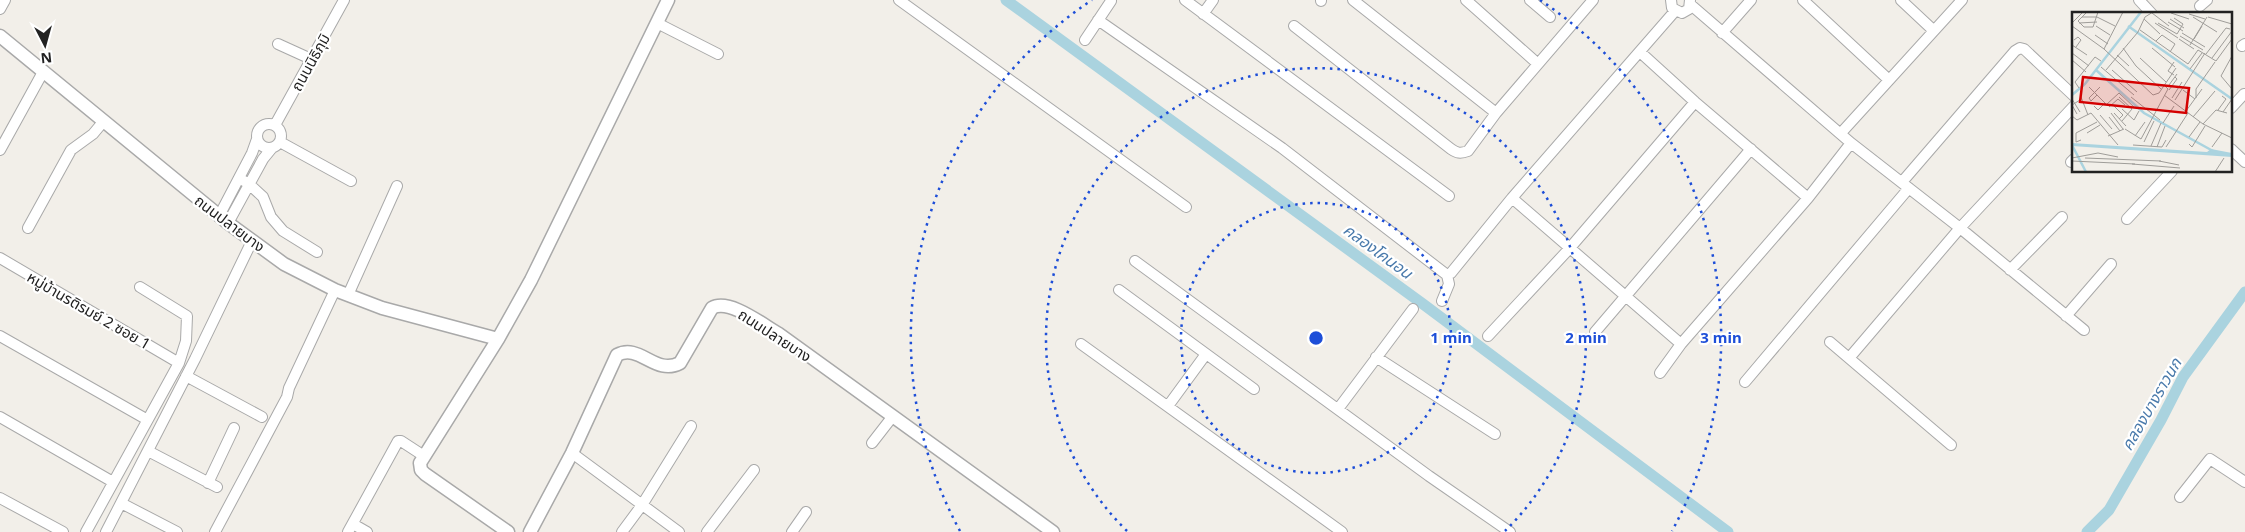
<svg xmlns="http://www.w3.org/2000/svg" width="2245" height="532" font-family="'Noto Sans','Noto Sans Thai',sans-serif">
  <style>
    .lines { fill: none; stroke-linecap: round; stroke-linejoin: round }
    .canal { stroke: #aad3df; stroke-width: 11 }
    .minor-casing { stroke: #a9a9a9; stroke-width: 12 }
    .tertiary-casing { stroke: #a9a9a9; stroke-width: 15 }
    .minor { stroke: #fff; stroke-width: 10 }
    .tertiary { stroke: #fff; stroke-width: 12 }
    .ring { fill: none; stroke: #1d4ed8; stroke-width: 2.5; stroke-dasharray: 2.5 5 }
    .labels { text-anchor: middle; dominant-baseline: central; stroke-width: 4.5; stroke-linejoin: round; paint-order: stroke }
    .street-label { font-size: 15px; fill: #222; stroke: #fff }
    .water-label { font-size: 16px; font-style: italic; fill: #4a7aab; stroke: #fff }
    .inset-river { fill: none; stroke: #aad3df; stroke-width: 2.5 }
    .inset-road { fill: none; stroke: #9f9d99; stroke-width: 1 }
    .view { fill: #d40000; fill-opacity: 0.15; stroke: #d40000; stroke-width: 2.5 }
    .inset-edge { fill: none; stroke: #222; stroke-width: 2.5 }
    .centre { fill: #1d4ed8; stroke: #fff; stroke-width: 2.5 }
    .ring-label { font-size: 15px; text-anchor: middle; font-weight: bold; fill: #1d4ed8; stroke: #fff; stroke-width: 4.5; stroke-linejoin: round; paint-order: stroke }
  </style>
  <rect width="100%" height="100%" fill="#f2efe9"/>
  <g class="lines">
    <path class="canal" d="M1006,0l417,304 305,228
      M2087,532l22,-22 52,-90 22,-43 62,-85"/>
    <g class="minor-casing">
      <path id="minor" d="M899,0l287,207
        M1185,0l264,196
        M1321,0v1
        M1353,0l143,113
        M1466,0l72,64
        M1530,0l20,17
        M1671,0l1,8 10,5 7,-4 1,-9
        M1803,0l86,80
        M1901,0l32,30
        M2139,0l13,14
        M1691,5l160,138 109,85 124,102
        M2200,6l7,-6
        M0,9l5,-9
        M1203,14l10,-14
        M1098,20l184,128 165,127 2,9 -7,17
        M657,23l61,31
        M1294,26l157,123c6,4 9,5 17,2l28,-38 97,-113
        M1722,33l29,-33
        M1085,40l26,-39
        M278,44l33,15
        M2242,46l3,-2
        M1640,52l55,50 113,96
        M2231,108l13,-14
        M257 136a12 12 0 1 1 24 0a12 12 0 1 1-24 0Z
        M275,125l69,-125
        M1841,133l121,-133
        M280,142l71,39
        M2231,149l14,13
        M0,150l43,-78
        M2071,162l3,-3
        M239,178l10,6 14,13 8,20 12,14 34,21
        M1902,182l113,-131 5,-3 4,1 50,47
        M1512,198l169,146
        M219,216l33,-63 5,-14
        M2127,219l45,-48
        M228,223l35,-64 9,-11
        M28,228l43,-78 22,-16 10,-12
        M0,258l179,105
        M1135,261l294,215 81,56
        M2010,270l52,-53
        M1447,275l4,-2 61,-75 163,-187
        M1119,290l135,99
        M348,295l49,-109
        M2066,316l45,-52
        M1595,332l156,-183
        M0,336l146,83
        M1488,336l81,-87 126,-147
        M1830,342l121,103
        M1081,344l261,188
        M1376,357l119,77
        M1850,357l110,-129 114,-122
        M1660,373l21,-29 127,-146 43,-55
        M186,376l76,41
        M1745,382l164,-194
        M1168,406l38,-52
        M1338,409l75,-100
        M0,417l113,65
        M872,443l21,-27
        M148,451l69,36
        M572,453l107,79
        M208,483l26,-55
        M2180,497l30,-38 35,23
        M0,498l63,34
        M121,503l56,29
        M353,524l14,8
        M86,532l93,-169 7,-22 1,-25 -47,-29
        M106,532l89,-173 57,-118
        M215,532l72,-135 2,-9 46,-98
        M348,532l50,-91h3l23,15
        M622,532l20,-27 49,-79
        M707,532l47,-62
        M792,532l14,-20"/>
    </g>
    <g class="tertiary-casing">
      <path id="tertiary" d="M0,36l228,187 56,41 51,26 47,18 116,31
        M508,532l-83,-58 -4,-4 -1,-7 78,-124 33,-59 137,-280
        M530,532l42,-79 45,-98c23,-12 38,21 63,8l32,-55c17,-10 51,17 67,26l274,198"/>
    </g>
    <use href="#minor" class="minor"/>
    <use href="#tertiary" class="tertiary"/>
  </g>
  <g class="ring">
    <circle cx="1316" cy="338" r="135"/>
    <path d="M1127 531A270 270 0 1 1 1505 531"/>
    <path d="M960 531A405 405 0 0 1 1092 0M1540 0A405 405 0 0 1 1672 531"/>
  </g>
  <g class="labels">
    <g class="street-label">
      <text transform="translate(310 62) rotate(-61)">ถนนนิธิภุมิ</text>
      <text transform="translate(230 223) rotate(37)">ถนนปลายบาง</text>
      <text transform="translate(89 310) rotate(30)">หมู่บ้านรติรมย์ 2 ซอย 1</text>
      <text transform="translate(775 335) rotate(33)">ถนนปลายบาง</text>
    </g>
    <g class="water-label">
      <text transform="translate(1378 251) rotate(36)">คลองโคนอน</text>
      <text transform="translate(2151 404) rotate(-60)">คลองบางราวนก</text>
    </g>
  </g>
  <g transform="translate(2072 12)">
    <rect width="160" height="160" fill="#f2efe9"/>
    <path d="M0,131l135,9 4,-3 21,4v4l-160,-11z" fill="#aad3df"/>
    <path class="inset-river" d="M56,14l104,73M24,58l48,43 69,38M0,83l13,-11 56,-72M0,133l14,27"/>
    <path class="inset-road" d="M15,0l-9,9 6,6h9l5,-15M80,1l17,13M99,1l18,6M117,2l16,5M10,5h15l18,9M121,5l24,15M136,5l24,7M72,7l16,15M98,7l14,9M96,10l15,9M0,11l11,-11M7,11l18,-1M83,11l23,15M86,11l19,11 6,-10 -9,-6M0,14l32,23 19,-37M24,14l14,9M68,18l48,34 10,-14 18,11 16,-22M110,21l23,14M23,23l13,9M108,24l23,14M107,27l15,10M122,27l8,-13M2,28l4,-3 3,3 -5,7M84,29l6,-6 13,9 -5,8M0,33l15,10M118,33l17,-28M51,36l13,18 25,23M80,36l23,19M32,37l49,46 6,-2 17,-25M0,41l17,13M134,42l20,-26 4,1M45,43l12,11M160,44l-11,20 11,13M68,46l26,24M140,46l20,-27M0,48l14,12M29,55l33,28M118,57l12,-16M34,58l32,-38 7,-15 8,-5M40,58l25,22M102,63l-6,-4 6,-9M17,75l17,17M100,75l-3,-2 8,-11M7,76l-4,-6 20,-25 6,4M97,78l8,-11 -2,-2M111,78l12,9M47,81l15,14M25,83l-6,6 -2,-3 11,-11M92,83l39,29 29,14M9,85l7,18M47,85l13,12M59,85l29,23M100,86l10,-16M124,86v-9l19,-27M0,87l8,13M103,88l30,-47M35,92l12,-11M41,93l10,10 -4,4M22,94l4,4 7,-7M37,95l9,-8 7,6M50,97l12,11 5,-9M146,98l8,-11 -4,-3M114,99l16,-22M151,100l9,-13M39,101l12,16M42,101l12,13M5,102l-5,-9 8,-5M28,103l12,14M0,104l5,4 14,-7 27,32M37,105l11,14M121,105l22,-26M50,109l10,-12M91,111l11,-17M131,112l13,-14 11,3M53,117l16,10 27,-50 -4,-4M15,121l13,-8M36,124l16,-7M63,124l10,-14M117,125l11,-15M9,128l-5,2v-9l21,-11M72,130l10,-21M117,132l3,3 13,-21M61,133l29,2 4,-7M79,134l10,-23M85,135l8,-21M94,135l22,-34M140,135l10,-14M0,146l26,-5 20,4M13,146l76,3M0,149l63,3M87,149l20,4M60,152l48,4M143,160l9,-14"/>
    <path class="view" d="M11,65l106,11 -3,25 -106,-11z"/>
    <rect width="160" height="160" class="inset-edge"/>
  </g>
  <circle cx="1316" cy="338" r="8" class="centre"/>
  <g class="ring-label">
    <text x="1451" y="343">1 min</text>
    <text x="1586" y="343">2 min</text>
    <text x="1721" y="343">3 min</text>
  </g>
  <g transform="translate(45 45) rotate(174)" stroke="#ffffff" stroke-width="4" paint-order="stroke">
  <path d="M0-4L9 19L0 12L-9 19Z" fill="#222222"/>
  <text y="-8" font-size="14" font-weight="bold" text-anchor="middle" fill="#222222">N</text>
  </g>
</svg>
